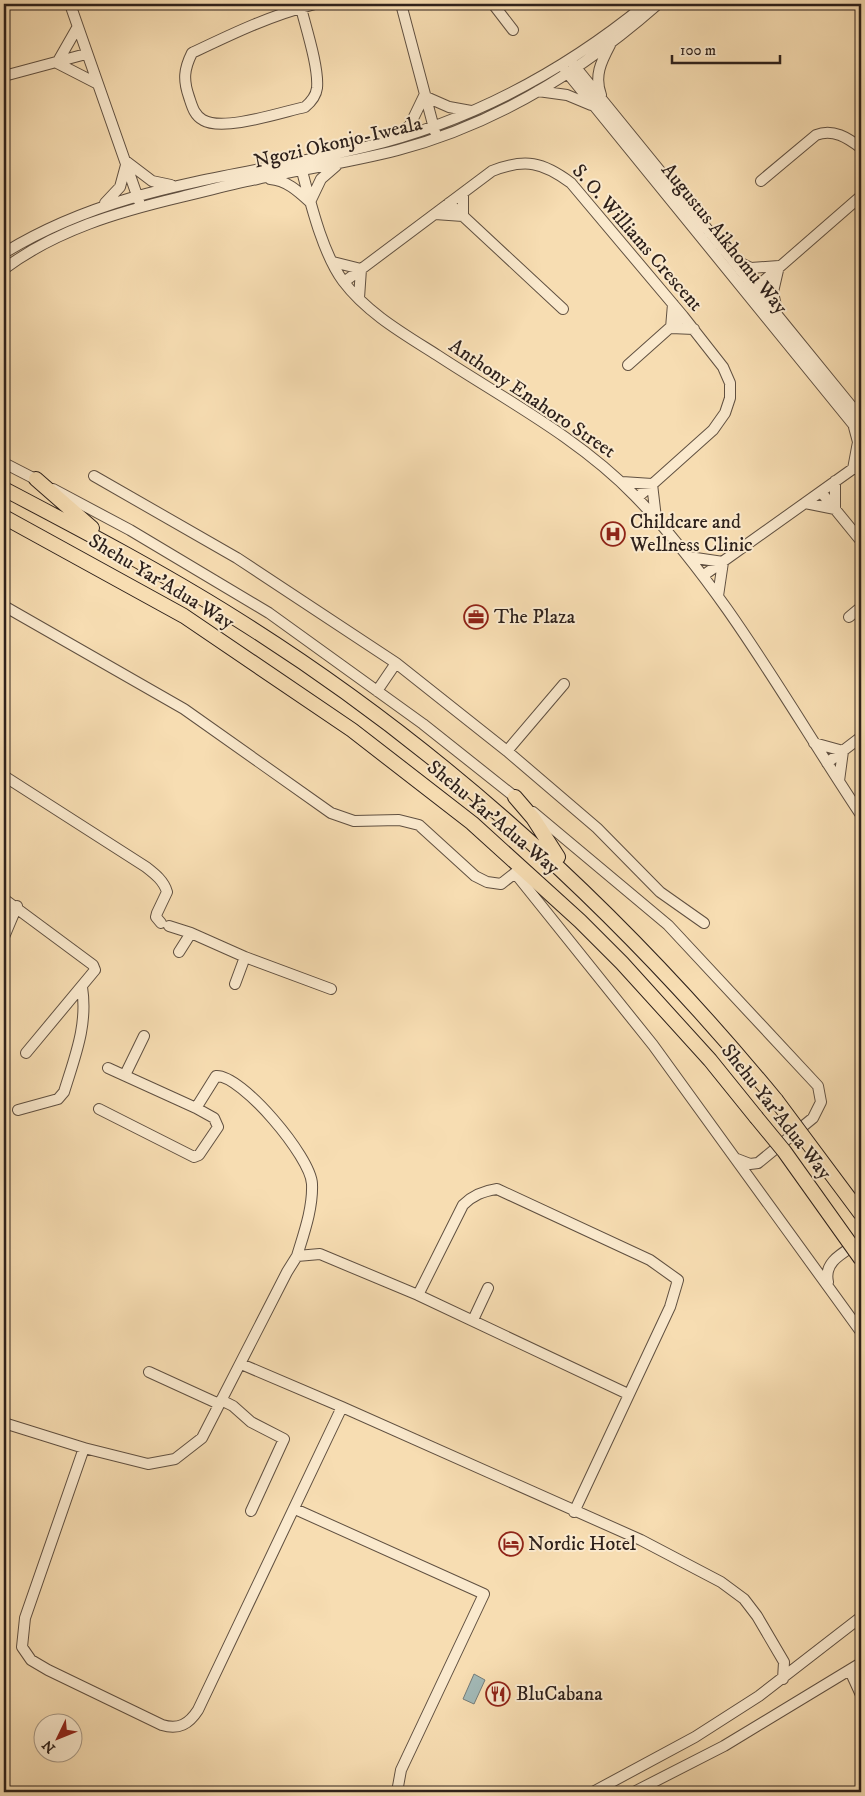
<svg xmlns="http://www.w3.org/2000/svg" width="865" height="1796" font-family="'IM FELL DW Pica',serif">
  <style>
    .water { fill: #a2b9b7; stroke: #747c79 }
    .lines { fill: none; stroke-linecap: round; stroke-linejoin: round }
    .minor-casing { stroke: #605041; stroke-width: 12 }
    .highway-casing { stroke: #2e211b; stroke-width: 16 }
    .minor { stroke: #fae9cd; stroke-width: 10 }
    .highway { stroke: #f7ddb2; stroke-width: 14 }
    .highway-bridge-casing { stroke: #2e211b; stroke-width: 16; stroke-linecap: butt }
    .highway-bridge { stroke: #f7ddb2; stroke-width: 14 }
    .labels { text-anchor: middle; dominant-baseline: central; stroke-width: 4; stroke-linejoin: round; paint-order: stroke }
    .street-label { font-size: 20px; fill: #2e211b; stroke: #fae9cd }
    .poi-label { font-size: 20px; fill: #2e211b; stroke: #fae9cd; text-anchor: start }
  </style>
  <rect width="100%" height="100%" fill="#f7ddb2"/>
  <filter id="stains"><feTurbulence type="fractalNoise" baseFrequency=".004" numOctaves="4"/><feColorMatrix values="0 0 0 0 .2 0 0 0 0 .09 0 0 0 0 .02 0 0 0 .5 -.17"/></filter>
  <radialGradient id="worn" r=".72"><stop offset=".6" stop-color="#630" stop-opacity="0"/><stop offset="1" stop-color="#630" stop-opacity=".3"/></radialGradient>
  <path class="water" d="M474,1674l11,6 -11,24 -11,-5z"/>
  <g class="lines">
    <g class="minor-casing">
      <path id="minor" d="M70,4l69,197
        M401,4l34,128
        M493,4l20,26
        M301,8c5,20 18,60 16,80 -1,8 -6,14 -12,19 -23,5 -82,25 -102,13 -9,-5 -11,-14 -14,-23 -6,-17 -5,-28 3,-44 42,-20 77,-37 123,-49
        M57,63l39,20
        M57,63l20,-35
        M573,64l288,354
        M565,70l296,364
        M4,76l82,-22
        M538,91l29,4 24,10
        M601,95c-7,-19 0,-33 9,-50
        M397,137l13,-12 14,-29 25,11 22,4
        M299,160c10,36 22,91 44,121 24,32 61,53 94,74 67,44 142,83 198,141 91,94 154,211 226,319
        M127,162l25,19 19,4
        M270,179c16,1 28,12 40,23l11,-23 15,-13
        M761,181l55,-46c17,-7 32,3 45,13
        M105,203l15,-16 6,-22
        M449,203l114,106
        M435,214l28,2v-23
        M4,253c114,-70 235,-75 361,-106 104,-25 199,-76 281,-143
        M735,260l16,8 28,-2 -6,26 4,19
        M333,262l28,7 -2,29
        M4,269c52,-39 114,-57 177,-72 25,-6 51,-13 76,-18 47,-10 95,-17 141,-29 98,-26 185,-80 260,-146
        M344,282l148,-111c33,-13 51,-9 79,12l112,133 40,51 7,16v15l-5,15 -12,17 -76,68
        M752,291l109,-95
        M673,304l-2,24 23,1
        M628,365l55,-49
        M854,427l4,15 -5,27h2
        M4,463l37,19
        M94,476l143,82 159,105 111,88 90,77 63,64 44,31
        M622,482l30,2 4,34
        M53,489l77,41 139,83 154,111 97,77
        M821,492l40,49
        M805,503l30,6v-28
        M689,557l34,5 -5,34
        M704,575l157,-112
        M4,606l180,103 147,104 23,8 45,-1 20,5 56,51 12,6 14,2 14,-11 138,172 208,287
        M849,617l12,-10
        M377,691l19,-28
        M814,743l29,8 -4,30
        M507,751l57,-67
        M827,763l34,-26
        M4,776l142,91c9,7 18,14 21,25l-10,21 -1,4 5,6
        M533,812l135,113 150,161 3,16 -8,16 -55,45 -8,1 -13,-5
        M4,899l89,66 2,5 -69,83
        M169,926l22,7 54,24 -10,27
        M4,937l13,-31
        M179,952l12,-19
        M245,957l86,32
        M108,1068l88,40 20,-32c25,-2 95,81 96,108 1,24 -8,49 -15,72
        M125,1075l19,-39
        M99,1109l95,48 5,-2 19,-28 -4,-9 -18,-10
        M18,1110l40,-11 6,-7c11,-36 24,-67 18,-105
        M828,1282c-5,-22 18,-30 33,-41
        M418,1295l45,-90c10,-10 20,-14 34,-16l153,71 28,20 -8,27 -96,205
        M473,1320l15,-32
        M241,1364l101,43 299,133 80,42 23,17 13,17 27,46 -1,17
        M149,1372l70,32
        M221,1400l12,6 18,16 33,17 -33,72
        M4,1423l80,25 64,16 27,-5 27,-21 85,-166 10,-16 23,-2 98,41 210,99
        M84,1448l-59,170 -3,29 9,13 17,10 114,55c17,5 27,-1 36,-15l144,-303
        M295,1509l189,85 -83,176 -4,22
        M850,1671l11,24
        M593,1792l102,-55 64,-41 102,-79
        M634,1792l90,-46 137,-83"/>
    </g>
    <g class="highway-casing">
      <path id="highway" d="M36,479l56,49
        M4,489c78,41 156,82 231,129 208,130 385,293 541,482
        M4,517l180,99 168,114 120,93 108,98 42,42 88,97 46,57
        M515,797l18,21 25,39"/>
    </g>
    <use href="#minor" class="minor"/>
    <use href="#highway" class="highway"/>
    <g class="highway-bridge-casing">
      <path id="highway-bridge" d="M776,1100l85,114
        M756,1117l28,34 77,108"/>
    </g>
    <use href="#highway-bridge" class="highway-bridge"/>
  </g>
  <defs>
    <g id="hospital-ring" transform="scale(1.25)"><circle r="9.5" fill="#fae9cd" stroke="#8f2418" stroke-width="1.5"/><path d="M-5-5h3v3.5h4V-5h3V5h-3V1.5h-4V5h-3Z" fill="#8f2418"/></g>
    <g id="office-ring" transform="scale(1.25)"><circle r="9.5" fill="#fae9cd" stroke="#8f2418" stroke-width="1.5"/><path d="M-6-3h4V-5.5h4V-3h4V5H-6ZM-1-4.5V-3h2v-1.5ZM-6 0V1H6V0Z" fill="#8f2418"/></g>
    <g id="hotel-ring" transform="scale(1.25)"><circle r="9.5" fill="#fae9cd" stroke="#8f2418" stroke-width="1.5"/><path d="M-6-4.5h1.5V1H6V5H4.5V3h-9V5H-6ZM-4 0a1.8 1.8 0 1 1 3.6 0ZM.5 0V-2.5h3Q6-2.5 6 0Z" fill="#8f2418"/></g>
    <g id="restaurant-ring" transform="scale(1.25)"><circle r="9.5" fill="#fae9cd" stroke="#8f2418" stroke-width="1.5"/><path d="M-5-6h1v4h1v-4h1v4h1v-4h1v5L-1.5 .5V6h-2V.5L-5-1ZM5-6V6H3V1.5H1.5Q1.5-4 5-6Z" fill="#8f2418"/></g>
  </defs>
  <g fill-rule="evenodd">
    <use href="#hospital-ring" x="613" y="534"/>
    <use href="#office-ring" x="476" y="617"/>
    <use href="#hotel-ring" x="511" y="1544"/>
    <use href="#restaurant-ring" x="498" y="1694"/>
  </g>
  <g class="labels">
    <g class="street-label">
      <text transform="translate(338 143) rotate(-13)">Ngozi Okonjo-Iweala</text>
      <text transform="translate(637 238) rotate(49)">S. O. Williams Crescent</text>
      <text transform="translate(724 239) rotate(51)">Augustus Aikhomu Way</text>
      <text transform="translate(532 399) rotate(34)">Anthony Enahoro Street</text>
      <text transform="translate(161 582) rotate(31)">Shehu Yar'Adua Way</text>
      <text transform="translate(493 818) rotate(40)">Shehu Yar'Adua Way</text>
      <text transform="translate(776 1112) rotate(52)">Shehu Yar'Adua Way</text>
    </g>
    <g class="poi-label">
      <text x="630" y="522">Childcare and<tspan x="630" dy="23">Wellness Clinic</tspan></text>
      <text x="494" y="617">The Plaza</text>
      <text x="528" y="1544">Nordic Hotel</text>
      <text x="516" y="1694">BluCabana</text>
    </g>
  </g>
  <rect width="865" height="1796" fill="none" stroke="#f7ddb2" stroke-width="20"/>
  <rect x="5" y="5" width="855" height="1786" fill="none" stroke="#2e211b" stroke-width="2.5"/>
  <rect x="10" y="10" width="845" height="1776" fill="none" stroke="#2e211b"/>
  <g transform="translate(58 1738) rotate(227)"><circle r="24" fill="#fae9cd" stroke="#a89986"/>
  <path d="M0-4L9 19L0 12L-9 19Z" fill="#8f2418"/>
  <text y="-8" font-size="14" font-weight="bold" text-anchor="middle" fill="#2e211b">N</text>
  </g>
  <path d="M672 55v8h108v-8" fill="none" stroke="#2e211b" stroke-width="2.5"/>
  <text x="680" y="55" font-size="15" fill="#2e211b" stroke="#fae9cd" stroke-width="4" paint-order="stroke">100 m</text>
  <rect width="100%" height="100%" filter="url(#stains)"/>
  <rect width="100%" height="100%" fill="url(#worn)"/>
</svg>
